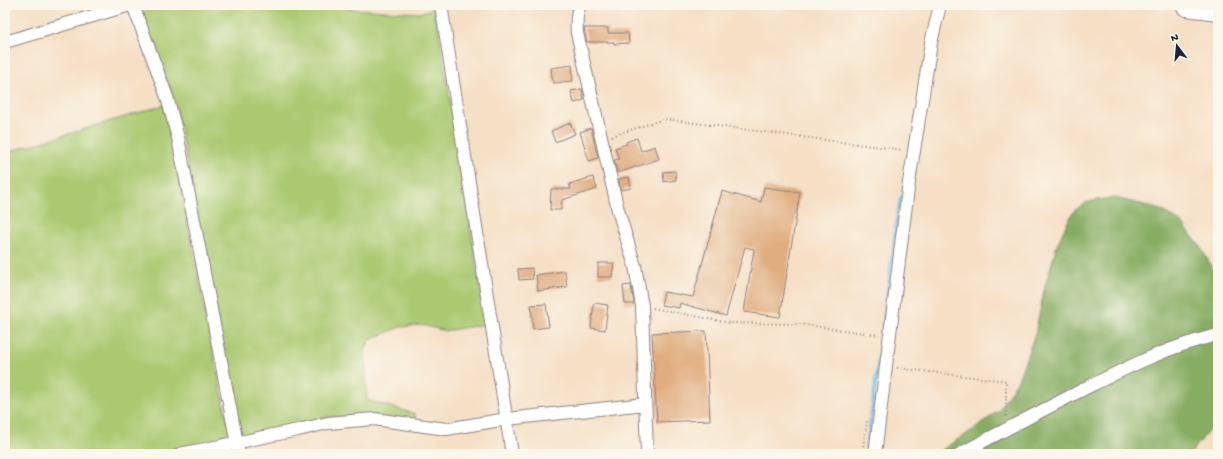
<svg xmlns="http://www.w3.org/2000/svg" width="1223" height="459" font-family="'Gochi Hand',sans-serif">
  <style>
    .green { fill: #aac971; stroke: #667656 }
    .forest { fill: #87ad63; stroke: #54684f }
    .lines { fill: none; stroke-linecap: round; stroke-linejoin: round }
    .stream { stroke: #73c1ee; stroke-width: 3 }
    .building { fill: #e0ad80 }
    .street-casing { stroke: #8c8080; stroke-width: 14 }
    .highway-casing { stroke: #8c8080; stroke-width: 24 }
    .path { stroke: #8c8080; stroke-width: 2; stroke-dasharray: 1 3; stroke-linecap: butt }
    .street { stroke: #fff; stroke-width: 12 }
    .highway { stroke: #fff; stroke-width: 22 }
  </style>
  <rect width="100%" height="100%" fill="#fbf7ec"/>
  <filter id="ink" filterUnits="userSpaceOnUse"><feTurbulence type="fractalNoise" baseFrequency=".025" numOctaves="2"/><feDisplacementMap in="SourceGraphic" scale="8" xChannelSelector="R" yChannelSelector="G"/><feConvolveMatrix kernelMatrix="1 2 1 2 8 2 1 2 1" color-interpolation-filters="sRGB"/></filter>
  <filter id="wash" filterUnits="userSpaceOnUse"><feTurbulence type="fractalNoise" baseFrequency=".012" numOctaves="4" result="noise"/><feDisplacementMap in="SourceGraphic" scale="16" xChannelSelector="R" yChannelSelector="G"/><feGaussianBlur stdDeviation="0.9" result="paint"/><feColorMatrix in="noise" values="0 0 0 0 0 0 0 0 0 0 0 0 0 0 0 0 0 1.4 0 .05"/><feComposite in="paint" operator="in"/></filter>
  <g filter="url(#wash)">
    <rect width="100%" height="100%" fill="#f5dfc5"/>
    <path class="green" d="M173,5h167l11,4 68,4 16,-5 51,316 -40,7 -24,-6 -22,2 -30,13 -5,10 2,50 48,14 1,8 -40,-6 -51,1 -21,8 -63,11 -66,-334 -35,-93z
      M164,105l67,334 -81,15h-145v-301z"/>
    <path class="forest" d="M1115,198l30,7 18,6 19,12 18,23 11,19 7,21v129l-7,13 -21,26h-255l44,-28 20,-16 19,-30 17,-46 9,-44 12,-42 10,-23 8,-14 11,-8 11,-3z"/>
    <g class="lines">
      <path class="stream" d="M866,454l32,-243 3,-14"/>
    </g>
    <g id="blocks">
      <path class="building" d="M584,28h24v5h20l1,10 -15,1v-2h-27z
        M572,65l1,16 -20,2 -2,-15z
        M582,89l2,11 -10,3 -3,-12z
        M570,123l5,11 -20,8 -4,-11z
        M591,128l7,30 -9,3 -9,-29z
        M637,138l4,13 14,-5 4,13 -41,14 -4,-13 5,-1 -4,-11 12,-4 -1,-2z
        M675,171l1,9 -12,2 -1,-10z
        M593,177l4,12 -35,11 -1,10h-11l1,-21h20l-2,-5z
        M629,177l2,11 -10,2 -2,-11z
        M764,187l36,5 -20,125 -36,-5 10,-63 -9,-2 -19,69 -46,-13 -1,5 -18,-3 3,-13 29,5 29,-106 39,11z
        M598,263h16l-2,14h-14z
        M532,268l1,11 -14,1 -1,-11z
        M565,271l2,16 -29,4 -2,-16z
        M631,285l3,19h-9l-2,-18z
        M594,303l14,2 -3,25 -14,-2z
        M546,304l3,23 -16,2 -2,-24z
        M706,331l4,89 -53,2 -5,-89z"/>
    </g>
  </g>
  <g filter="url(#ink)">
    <use href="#blocks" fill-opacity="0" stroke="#8c8080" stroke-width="1"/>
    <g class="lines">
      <g class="street-casing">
        <path id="street" d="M133,5l34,92 11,41 61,316
          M441,5l71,449
          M580,5c-4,9 -4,17 -3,28l41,177 17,56 7,40 5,148
          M5,42l125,-37
          M180,454l118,-24 30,-7 46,-4 72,10 61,-10 138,-15
          M875,454l33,-265 23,-146 9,-38
          M960,454c42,-23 85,-45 128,-67 42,-21 84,-42 130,-52"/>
      </g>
      <g class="highway-casing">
        <path id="highway" d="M1187,5l31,4"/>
      </g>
      <path class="path" d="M612,136l52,-17 239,31
        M653,308l77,15 69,1 80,11
        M897,368l109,13v37
        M862,454l5,-33"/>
      <use href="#street" class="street"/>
      <use href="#highway" class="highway"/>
    </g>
  </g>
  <rect width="1223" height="459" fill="none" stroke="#fbf7ec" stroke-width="20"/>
  <g transform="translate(1177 46) rotate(344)" stroke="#fbf7ec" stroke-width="3" paint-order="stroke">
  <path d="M0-3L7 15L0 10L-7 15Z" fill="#22223b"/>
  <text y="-6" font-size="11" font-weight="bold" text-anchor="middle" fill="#22223b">N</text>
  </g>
</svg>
